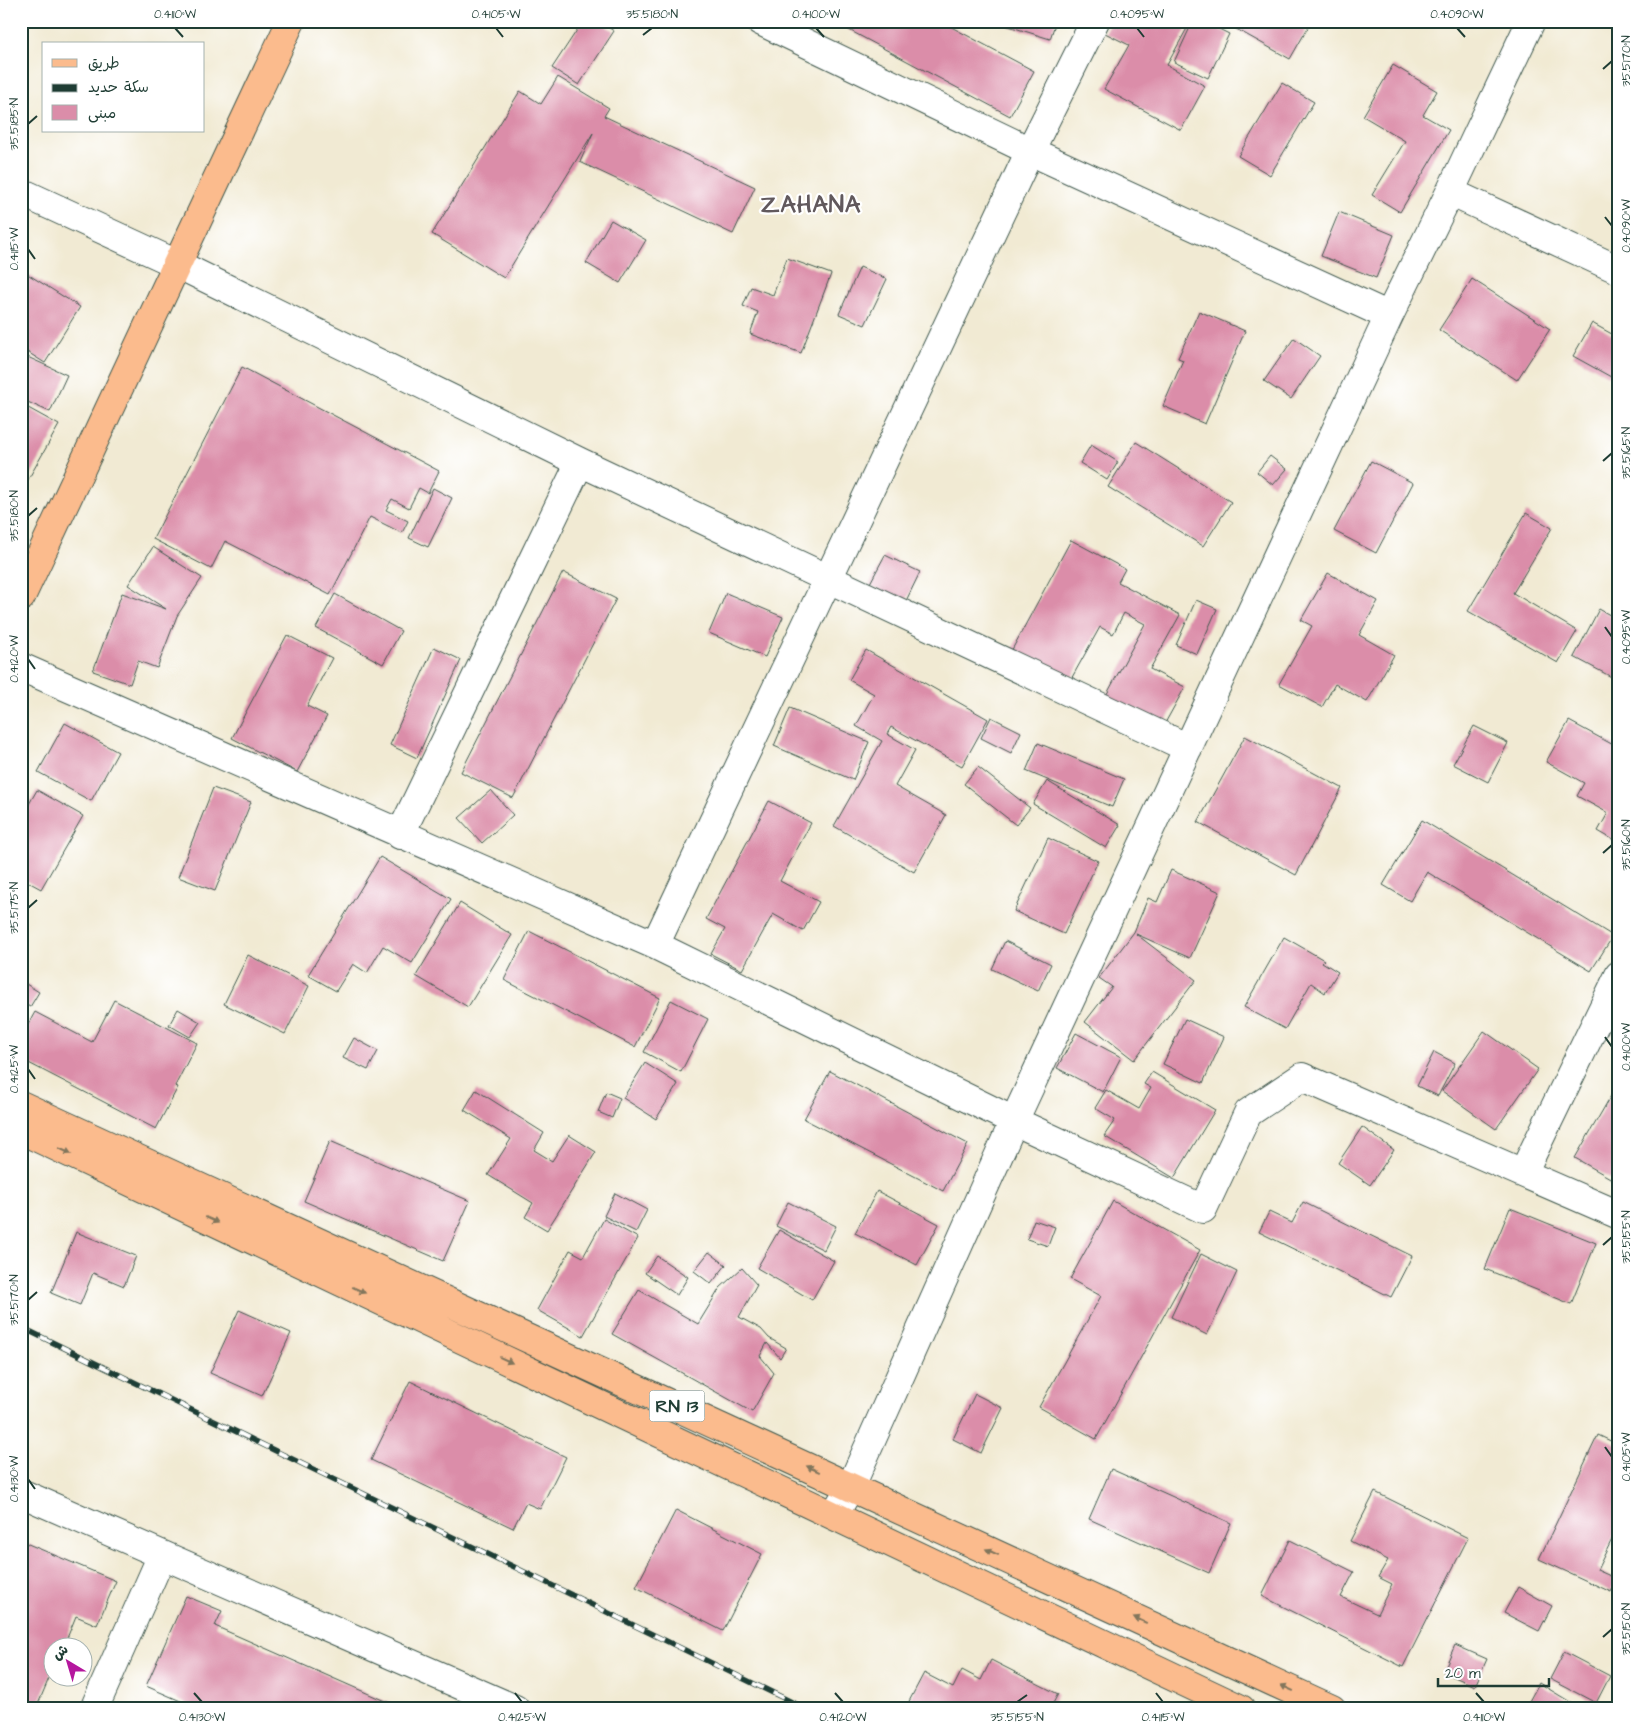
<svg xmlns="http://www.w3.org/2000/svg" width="1640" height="1730" font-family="'Architects Daughter','Playpen Sans Arabic',sans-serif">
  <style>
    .building { fill: #db8da9 }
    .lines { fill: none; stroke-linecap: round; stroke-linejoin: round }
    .minor-casing { stroke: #3e574c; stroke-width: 30 }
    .major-casing { stroke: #3e574c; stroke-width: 30 }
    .highway-casing { stroke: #3e574c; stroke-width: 30 }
    .minor { stroke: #fff; stroke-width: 28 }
    .major { stroke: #fbbb8d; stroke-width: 28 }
    .highway { stroke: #fbbb8d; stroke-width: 28 }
    .rail-casing { stroke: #1f3d34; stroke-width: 5.5 }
    .rail { stroke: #fff; stroke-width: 4; stroke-dasharray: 11; stroke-linecap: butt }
    .oneway { fill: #82765c }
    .ticks { fill: none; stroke: #1f3d34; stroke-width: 2 }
    .labels { text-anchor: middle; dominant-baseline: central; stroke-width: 4.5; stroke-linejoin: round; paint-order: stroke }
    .shield { fill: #fff; stroke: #627771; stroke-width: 1 }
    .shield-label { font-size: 18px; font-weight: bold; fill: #1f3d34 }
    .district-label { font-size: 24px; font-weight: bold; letter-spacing: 1px; fill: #61595d; stroke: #fff }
    .neatline { fill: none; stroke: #1f3d34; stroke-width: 2 }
    .ticks-label { font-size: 12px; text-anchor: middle; fill: #1f3d34 }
  </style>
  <rect width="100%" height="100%" fill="#fff"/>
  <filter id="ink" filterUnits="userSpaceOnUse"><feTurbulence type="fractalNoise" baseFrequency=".02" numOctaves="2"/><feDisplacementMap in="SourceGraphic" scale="10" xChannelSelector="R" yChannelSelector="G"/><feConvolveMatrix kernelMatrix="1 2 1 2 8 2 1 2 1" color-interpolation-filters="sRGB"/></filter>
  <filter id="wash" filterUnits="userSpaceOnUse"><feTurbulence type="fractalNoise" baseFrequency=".0096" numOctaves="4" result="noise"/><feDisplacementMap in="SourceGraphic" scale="20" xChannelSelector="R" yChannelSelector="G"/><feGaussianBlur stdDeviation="1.12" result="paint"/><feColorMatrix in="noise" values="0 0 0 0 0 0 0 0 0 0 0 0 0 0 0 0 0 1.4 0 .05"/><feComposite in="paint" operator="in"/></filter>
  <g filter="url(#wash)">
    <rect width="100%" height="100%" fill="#f1ead3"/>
    <g id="blocks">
      <path class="building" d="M583,21h15l16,10 -35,54 -27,-17z
        M837,21h103l94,50 -24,45 -174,-93z
        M1002,21h54l-6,18 -48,-15z
        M1111,21h80l-24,44 38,21 -24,44 -77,-41 25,-44 -24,-12z
        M1193,21h10l26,13 -21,44 -34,-16z
        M1222,21h84l4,3 -20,35z
        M1393,65l44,26 -14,24 26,15 -49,82 -28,-17 33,-54 -42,-25z
        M558,77l51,31 -5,8 151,71 -22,47 -153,-72 13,-29 -89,145 -72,-44 88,-143 21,13z
        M1282,83l32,19 -44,73 -32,-19z
        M1339,212l55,23 -18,43 -55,-22z
        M611,220l35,20 -26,43 -34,-20z
        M787,258l44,16 -30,79 -51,-19 8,-22 -15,-6 8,-19 22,8z
        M860,267l27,12 -22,46 -26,-11z
        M21,270l59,37 -35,56 -24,-15v-6l6,-9 -6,-3z
        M1472,279l78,50 -33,51 -78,-50z
        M1199,311l46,20 -40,93 -42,-18 20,-46 -5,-2z
        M1592,323l27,15v25l-8,14 -38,-21z
        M1294,338l26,18 -29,43 -27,-18z
        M21,354l46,21 -17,37 -29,-13z
        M242,367l197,104 -11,22 -9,-5 -10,20 -17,-9 -6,11 22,11 -6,12 -32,-16 -40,78 -105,-54 -14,28 -58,-30z
        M21,404l38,21 -38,67z
        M1136,442l95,60 -28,44 -95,-59z
        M1091,445l27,17 -11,18 -27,-17z
        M1270,456l17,13 -14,16 -16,-13z
        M1371,461l42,22 -37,70 -42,-22z
        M433,488l19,10 -24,49 -19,-9z
        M1526,513l26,15 -39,65 64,38 -19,32 -90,-52z
        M1071,540l54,29 -7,13 62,33 -30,54 35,18 -26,47 -57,-31 43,-79 -21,-11 -11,21 -13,-7 -35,63 -58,-31z
        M153,547l49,31 -25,38 -20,52 -19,-7 -8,23 -37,-13 29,-78 44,16 -38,-24z
        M885,555l35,17 -15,31 -36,-18z
        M563,572l53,27 -103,199 -52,-26z
        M1328,573l50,28 -19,34 35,20 -27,47 -32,-18 -13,23 -43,-23 33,-58 -11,-6z
        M726,593l57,24 -18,40 -56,-24z
        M335,594l66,37 -18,33 -67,-36z
        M1196,600l21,9 -20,45 -21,-9z
        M1599,609l20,11v61l-45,-24z
        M287,635l45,23 -25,48 20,10 -30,56 -65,-34z
        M434,647l27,13 -44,98 -27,-13z
        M866,650l122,69 -26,47 -71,-39 -4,7 28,16 -20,36 51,29 -32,57 -80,-46 48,-85 -26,-15 18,-32 -25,-14z
        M790,708l79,34 -16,38 -79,-34z
        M991,717l30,15 -10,21 -30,-15z
        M1569,721l50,27v95l-21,-12 10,-18 -31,-17 7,-13 -38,-21z
        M65,723l53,29 -27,49 -53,-29z
        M1474,726l34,17 -20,39 -35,-18z
        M1245,736l97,52 -46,87 -98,-53z
        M1038,743l86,36 -12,28 -86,-36z
        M978,767l52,41 -14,17 -52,-41z
        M1047,781l73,44 -14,23 -73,-44z
        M213,788l38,14 -36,89 -37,-14z
        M37,790l46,26 -42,73 -20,-11v-60z
        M491,790l22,25 -31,28 -23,-25z
        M769,801l42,22 -31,58 39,21 -16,29 -30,-17 -31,56 -31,-16 14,-25 -19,-10z
        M1422,820l191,116 -22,35 -164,-99 -17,29 -27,-16z
        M1048,838l50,23 -34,73 -50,-23z
        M380,857l71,42 -39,64 -29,-17 -16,27 -14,-9 -17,27 -28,-16z
        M1171,870l49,22 -30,66 -54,-24 60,46 -62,80 -49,-38 27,-35 -13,-9 35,-46 14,-34 9,4z
        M460,903l52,32 -44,72 -52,-31z
        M529,931l131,67 -25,49 -131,-67z
        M1284,937l40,23 -2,2 16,10 -13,21 -14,-10 -26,46 -41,-22z
        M1005,941l46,23 -13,27 -46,-22z
        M248,955l61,31 -24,48 -61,-30z
        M21,981l18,11 -9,15 -9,-5z
        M114,1000l83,43 -22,43 3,1 -22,42 -135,-70v-22l14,-25 57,30z
        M671,1000l37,19 -27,53 -37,-20z
        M178,1009l22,13 -10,15 -21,-12z
        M1185,1019l39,18 -21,46 -40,-19z
        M1484,1031l54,38 -42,60 -54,-38z
        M1076,1033l45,24 -18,35 -46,-24z
        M354,1038l24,13 -10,19 -25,-12z
        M1434,1052l21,11 -17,33 -21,-10z
        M645,1063l33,21 -22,35 -33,-21z
        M830,1071l138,73 -25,47 -139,-72z
        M1152,1072l63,38 -41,68 -70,-42 11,-16 -20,-12 11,-18 33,19 12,-21 -7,-4z
        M1619,1082v101l-44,-25z
        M476,1090l68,43 -10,17 18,11 17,-26 27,17 -49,78 -22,-13 8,-14 -45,-28 23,-36 -47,-29z
        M606,1092l14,6 -8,20 -14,-6z
        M1362,1127l32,23 -24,35 -32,-22z
        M330,1141l140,60 -27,60 -139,-60z
        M877,1191l62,33 -22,41 -62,-32z
        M615,1193l32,17 -11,22 -32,-16z
        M1113,1201l87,49 -104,189 -57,-32 62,-111 -31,-17z
        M788,1202l48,24 -12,24 -48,-24z
        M1303,1202l109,54 -21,41 -132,-65 10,-20 23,11z
        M1510,1208l86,35 -25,61 -86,-35z
        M604,1219l34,19 -55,98 -46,-26 33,-60 13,7z
        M1034,1220l21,7 -7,19 -21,-7z
        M779,1230l55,31 -22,39 -55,-32z
        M76,1232l60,24 -12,30 -31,-13 -13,32 -29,-12z
        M709,1252l17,13 -15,19 -17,-13z
        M1201,1254l36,18 -30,63 -36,-18z
        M657,1256l31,21 -11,18 -32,-22z
        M742,1268l15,17 -18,32 22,12 8,9 17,10 -6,10 -13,-15 -7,13 14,17 -22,39 -140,-78 27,-44 59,34 22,-36z
        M239,1310l52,23 -29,63 -52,-23z
        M410,1381l156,76 -26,52 -14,-6 -13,25 -142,-68z
        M975,1394l28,14 -22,45 -28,-14z
        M1598,1435l21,10v80l-22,45 20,9 -6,13 -72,-33z
        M1111,1469l120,54 -22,50 -120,-54z
        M1375,1492l93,46 -65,129 -141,-71 28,-56 64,32 -13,25 36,17 15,-30 -14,-7 10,-17 -38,-19z
        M676,1510l86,44 -39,77 -87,-44z
        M21,1541l95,40 -19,44 -21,-9 -13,32h-11v23l-16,38h-15z
        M1518,1587l34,19 -13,25 -35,-18z
        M186,1596l36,15 -7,15 188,83h-204l-53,-23z
        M1455,1645l32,14 -12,27 -32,-14z
        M1564,1652l46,24 -14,27 -46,-24z
        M991,1660l67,34 -8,15h-145l19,-36 29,15 9,-18 19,10z
        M1539,1683l43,26h-45l-9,-6z"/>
    </g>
  </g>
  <g filter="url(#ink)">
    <use href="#blocks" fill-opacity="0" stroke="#3e574c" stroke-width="1"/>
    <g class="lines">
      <g class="minor-casing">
        <path id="minor" d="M1095,21l-65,130 359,165
          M21,192l156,72 403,198 608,286
          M1450,192l169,78
          M21,667l634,278 359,176 189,88 45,-96 54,-36 317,138
          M400,835l180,-373
          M655,945l375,-794 -270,-130
          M1523,1173l96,-198
          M21,1493l494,216
          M834,1515l17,-29 163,-365 375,-805 61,-124 81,-171
          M94,1709l68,-154"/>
      </g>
      <g class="major-casing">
        <path id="major" d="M21,597l270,-576"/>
      </g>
      <g class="highway-casing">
        <path id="highway" d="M21,1105l1311,604
          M21,1130l1220,579"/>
      </g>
      <use href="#minor" class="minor"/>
      <use href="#major" class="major"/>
      <use href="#highway" class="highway"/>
      <g class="rail-casing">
        <path id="rail" d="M21,1327l785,382"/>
      </g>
      <use href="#rail" class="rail"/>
    </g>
    <defs><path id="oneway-solid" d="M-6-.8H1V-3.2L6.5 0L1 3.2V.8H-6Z" transform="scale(1.25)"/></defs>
    <g class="oneway">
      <use href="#oneway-solid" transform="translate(65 1151) rotate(25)"/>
      <use href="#oneway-solid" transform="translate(212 1220) rotate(25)"/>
      <use href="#oneway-solid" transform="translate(359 1290) rotate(25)"/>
      <use href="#oneway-solid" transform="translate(506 1360) rotate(25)"/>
      <use href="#oneway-solid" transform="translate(813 1469) rotate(-155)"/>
      <use href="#oneway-solid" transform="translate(992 1552) rotate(-155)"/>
      <use href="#oneway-solid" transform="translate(1140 1620) rotate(-155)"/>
      <use href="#oneway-solid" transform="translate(1287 1688) rotate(-155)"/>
    </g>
  </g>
  <path class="ticks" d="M175,28l8,9M496,28l7,9M816,28l8,9M1137,28l7,9M1457,28l8,9M643,35l9,-7M1603,69l9,-8M28,124l9,-8M1605,217l7,9M28,249l7,10M1603,461l9,-8M28,516l9,-8M1605,627l7,10M28,659l7,10M1603,853l9,-8M28,908l9,-8M1605,1037l7,10M28,1069l7,10M1603,1245l9,-8M28,1300l9,-8M1605,1447l7,10M28,1479l7,10M1603,1637l9,-8M194,1693l8,9M515,1693l7,9M835,1693l8,9M1156,1693l7,9M1476,1693l8,9M1017,1702l10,-7"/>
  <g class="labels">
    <rect class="shield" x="649.5" y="1390.5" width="55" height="31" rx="4"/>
    <g class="shield-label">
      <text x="677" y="1406">RN 13</text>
    </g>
    <g class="district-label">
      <text x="811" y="205">ZAHANA</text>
    </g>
  </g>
  <rect width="1640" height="1730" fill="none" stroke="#fff" stroke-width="55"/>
  <rect x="42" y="42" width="162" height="90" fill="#ffffff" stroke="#a5b1ae"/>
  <rect x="52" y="59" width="25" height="8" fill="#fbbb8d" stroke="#a5b1ae"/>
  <text x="88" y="68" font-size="15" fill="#1f3d34">طريق</text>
  <rect x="52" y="84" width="25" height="8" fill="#1f3d34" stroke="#a5b1ae"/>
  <text x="88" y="92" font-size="15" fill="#1f3d34">سكة حديد</text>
  <rect x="52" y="105" width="25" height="15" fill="#db8da9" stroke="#a5b1ae"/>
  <text x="88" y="118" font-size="15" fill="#1f3d34">مبنى</text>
  <g transform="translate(68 1662) rotate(322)"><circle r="24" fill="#ffffff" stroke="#a5b1ae"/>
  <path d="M0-4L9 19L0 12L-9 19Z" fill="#b5179e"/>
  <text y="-8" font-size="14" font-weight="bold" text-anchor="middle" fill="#1f3d34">ش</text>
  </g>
  <path d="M1438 1678v8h111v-8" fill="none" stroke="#1f3d34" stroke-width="2.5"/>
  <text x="1445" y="1678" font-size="15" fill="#1f3d34" stroke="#ffffff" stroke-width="4" paint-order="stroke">20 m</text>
  <rect x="28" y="28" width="1584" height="1674" class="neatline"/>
  <g class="ticks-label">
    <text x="175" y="18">0.4110°W</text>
    <text x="496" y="18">0.4105°W</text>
    <text x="652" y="18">35.5180°N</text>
    <text x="816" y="18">0.4100°W</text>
    <text x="1137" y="18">0.4095°W</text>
    <text x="1457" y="18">0.4090°W</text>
    <text transform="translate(1626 61) rotate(-90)" y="4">35.5170°N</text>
    <text transform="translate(14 124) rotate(-90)" y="4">35.5185°N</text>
    <text transform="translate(1626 226) rotate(-90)" y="4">0.4090°W</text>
    <text transform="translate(14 249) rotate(-90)" y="4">0.4115°W</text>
    <text transform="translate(1626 453) rotate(-90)" y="4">35.5165°N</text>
    <text transform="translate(14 516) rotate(-90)" y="4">35.5180°N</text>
    <text transform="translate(1626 637) rotate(-90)" y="4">0.4095°W</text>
    <text transform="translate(14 659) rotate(-90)" y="4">0.4120°W</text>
    <text transform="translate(1626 845) rotate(-90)" y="4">35.5160°N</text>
    <text transform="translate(14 908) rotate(-90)" y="4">35.5175°N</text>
    <text transform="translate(1626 1047) rotate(-90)" y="4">0.4100°W</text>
    <text transform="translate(14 1069) rotate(-90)" y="4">0.4125°W</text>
    <text transform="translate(1626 1237) rotate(-90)" y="4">35.5155°N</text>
    <text transform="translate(14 1300) rotate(-90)" y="4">35.5170°N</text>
    <text transform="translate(1626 1457) rotate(-90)" y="4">0.4105°W</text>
    <text transform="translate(14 1479) rotate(-90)" y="4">0.4130°W</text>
    <text transform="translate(1626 1629) rotate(-90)" y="4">35.5150°N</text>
    <text x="202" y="1721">0.4130°W</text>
    <text x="522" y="1721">0.4125°W</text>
    <text x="843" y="1721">0.4120°W</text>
    <text x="1017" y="1721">35.5155°N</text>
    <text x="1163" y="1721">0.4115°W</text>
    <text x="1484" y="1721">0.4110°W</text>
  </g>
</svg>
